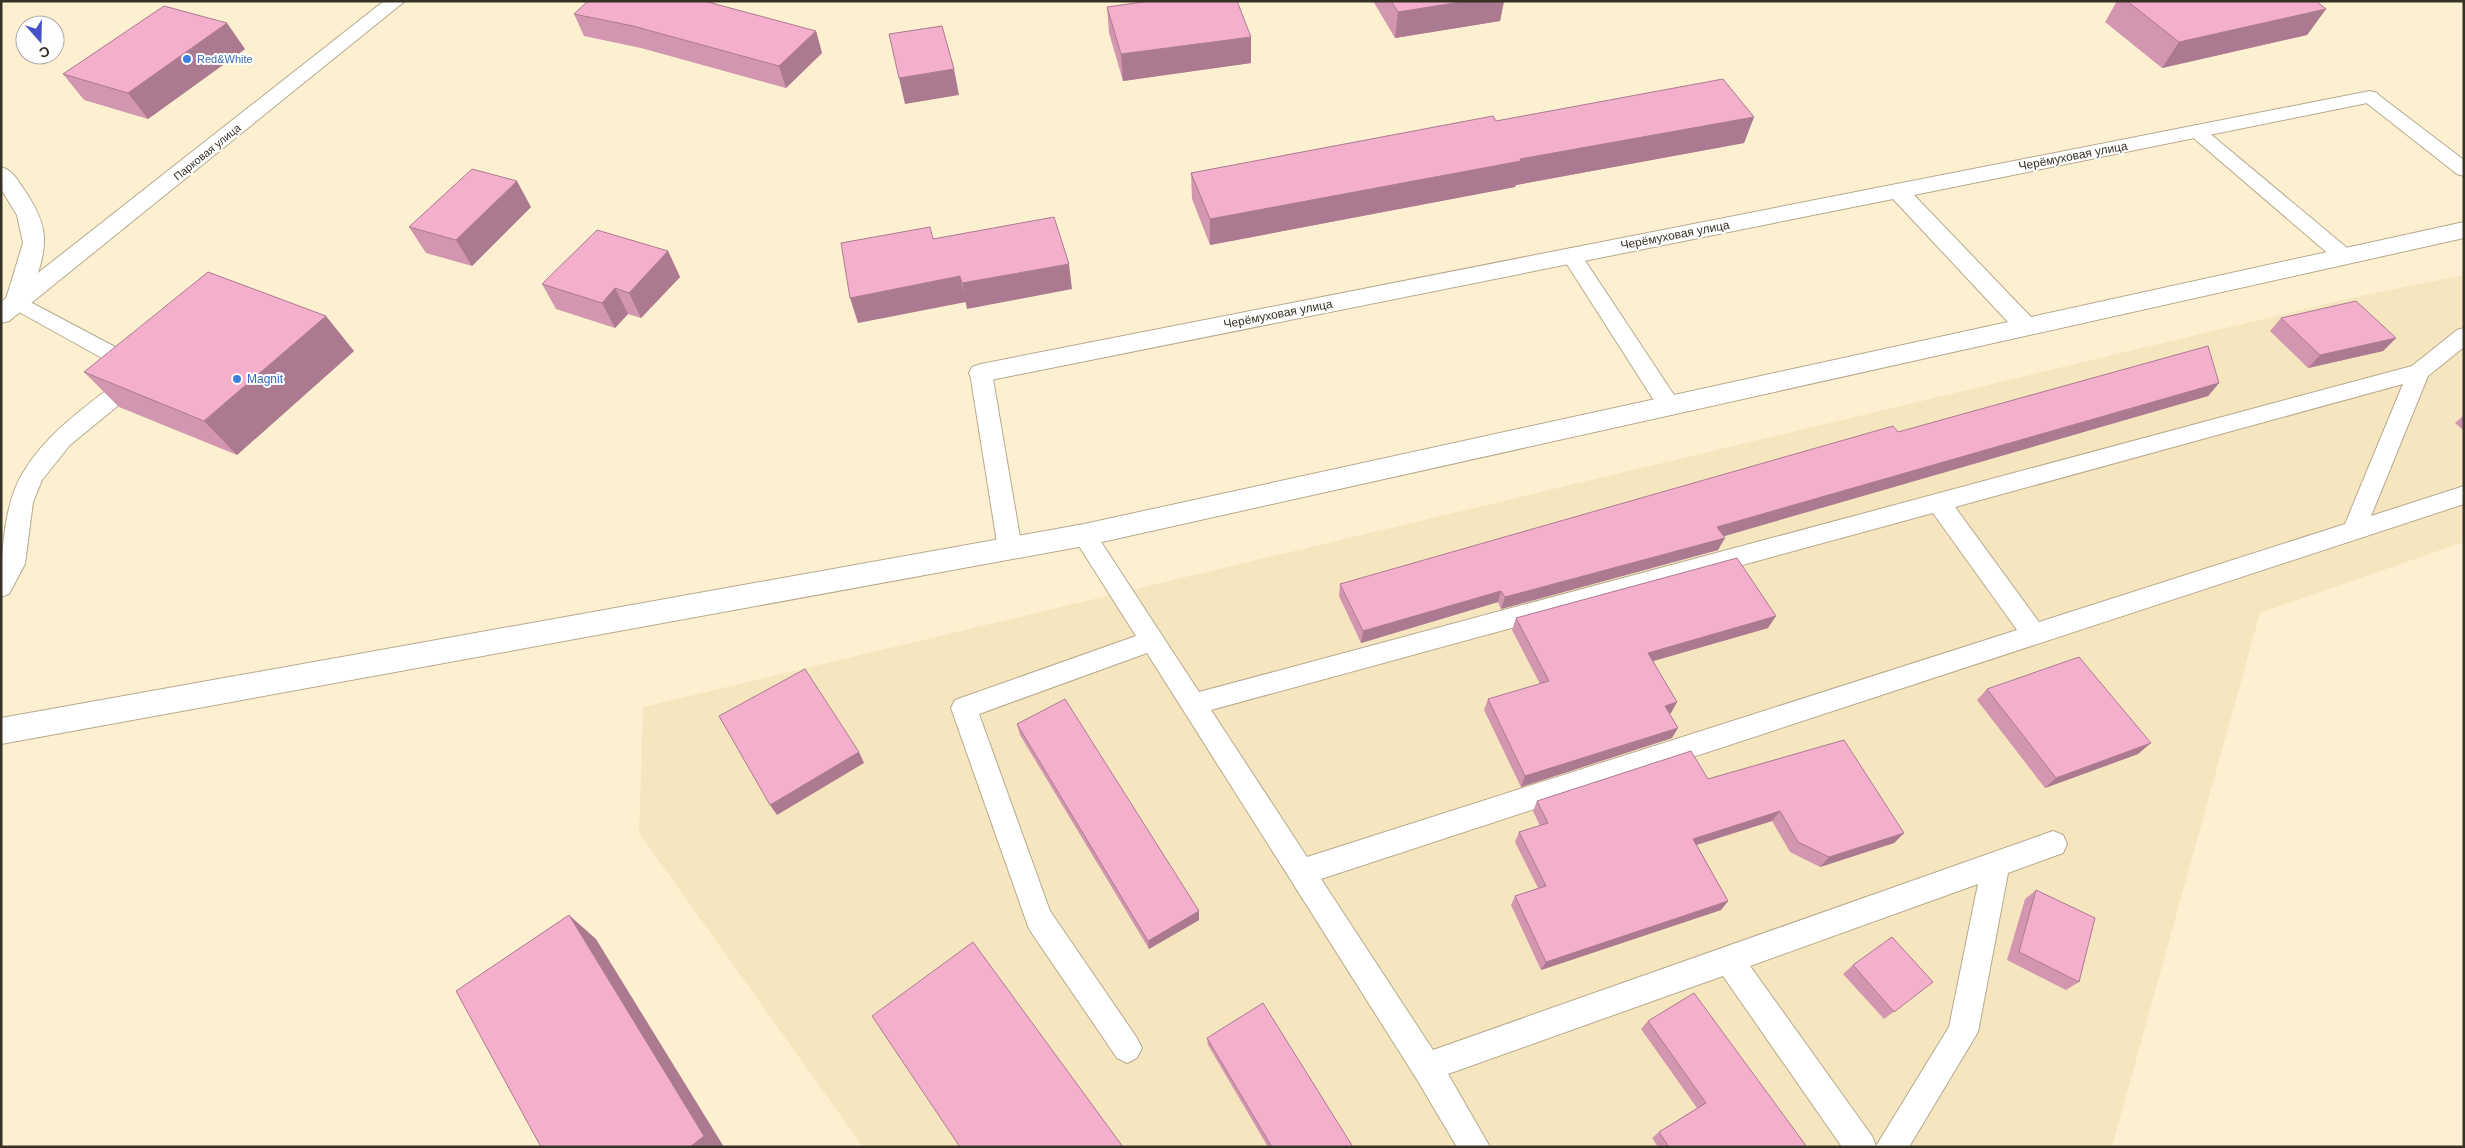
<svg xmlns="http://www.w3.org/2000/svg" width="2465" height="1148" font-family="Helvetica,sans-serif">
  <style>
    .built { fill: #f6e6c0 }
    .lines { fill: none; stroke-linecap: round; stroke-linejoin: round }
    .lane-casing { stroke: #b6aa8d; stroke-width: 2 }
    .street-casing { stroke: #b6aa8d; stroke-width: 2 }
    .secondary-casing { stroke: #b6aa8d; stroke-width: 2 }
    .lane { fill: #fff; fill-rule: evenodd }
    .street { fill: #fff; fill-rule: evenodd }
    .secondary { fill: #fff; fill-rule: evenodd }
    .wall { fill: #d296b0 }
    .shaded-wall { fill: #ab7a90 }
    .building { fill: #f4afcd; stroke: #ab7a90 }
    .shop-dot { fill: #3f7fe0; stroke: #fefefe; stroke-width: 2 }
    .labels { text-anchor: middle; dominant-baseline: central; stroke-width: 4; stroke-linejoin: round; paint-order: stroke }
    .far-shop-label { font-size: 11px; fill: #366cbe; stroke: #fefefe; text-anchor: start }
    .far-street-label { font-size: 11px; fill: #363125; stroke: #fefefe }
    .street-label { font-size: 12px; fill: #363125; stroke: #fefefe }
    .shop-label { font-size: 12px; fill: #366cbe; stroke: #fefefe; text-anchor: start }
  </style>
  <rect width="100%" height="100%" fill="#fdf0d1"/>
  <path class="built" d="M2464,275v267l-204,71 -148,534h-1249l-224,-314 4,-126 1712,-410z"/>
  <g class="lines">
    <g class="lane-casing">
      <path id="lane" d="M2370,92l6,1 88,67v16l-7,-2 -93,-73 -3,-4 3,-4z
        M2196,125l6,2 150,125 3,5 -3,5 -7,2 -7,-2 -148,-127 -3,-4 3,-4z
        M1571,248l7,2 100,151 3,6 -3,6 -8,2 -8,-2 -101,-158 3,-5z
        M17,295l136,72 3,5 -3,5 -83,68 -28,35 -9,22 -8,62 -16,30 -8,3c0,-38 2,-94 23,-126 25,-41 68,-69 105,-98l-119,-66 -3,-5 3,-5z
        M2464,328v19l-36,29 -57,140 93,-30v18l-1143,375 112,171 620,-219 10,4 4,9 -4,9 -55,20 -30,159 -69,115h-67l-119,-171 -275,98 42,73h-33l-41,-69 -269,-425 -168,61 71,197 87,127 5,10 -5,10 -10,5 -10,-5 -88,-129 -78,-221 4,-8 181,-64 -64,-101 4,-7 8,-2 8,2 107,164 1213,-326 45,-36zM2403,384l-58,140 -306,98 -84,-115zM1933,513l84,117 -710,227 -96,-147zM1978,884l-29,143 -73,119 -4,-10 -122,-170z
        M981,365l8,2 3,6 30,176 -4,7 -8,2 -8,-2 -4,-7 -28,-176 3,-6z"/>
    </g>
    <g class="street-casing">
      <path id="street" d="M2370,91l7,2 3,4 -3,4 -463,94 117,122 433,-95v16l-1380,308 -1083,198v-26l1083,-194 924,-202 -115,-123 -912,183 -9,-3 -3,-6 3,-6 9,-3z
        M1,167c11,3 16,12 22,21 33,47 21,64 6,114l-4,6 -8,2 -8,-2 -4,-6 18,-59 -6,-28 -16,-26z"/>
    </g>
    <g class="secondary-casing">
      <path id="secondary" d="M384,1h21l-396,320 -8,2v-21z"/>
    </g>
    <use href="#lane" class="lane"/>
    <use href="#street" class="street"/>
    <use href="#secondary" class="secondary"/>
  </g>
  <path class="wall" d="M1373,1h131l-4,20 -105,17z
    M2117,1h199l10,8 -19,26 -145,33 -57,-46z
    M1107,7l144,56 -128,18 -14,-48z
    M574,14l242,17 6,22 -36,35 -145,-40 -57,-12z
    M245,49l-97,70 -64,-19 -21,-26z
    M1754,117l-10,26 -228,42 -1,2 -305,58 -18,-46 -1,-26 305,-52z
    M531,207l-59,59 -46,-13 -17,-26z
    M668,251l12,26 -39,41 -13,-4 -13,14 -59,-19 -14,-25z
    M2281,318l115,20 -13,13 -75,17 -38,-37z
    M354,351l-117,104 -118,-48 -35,-35z
    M2219,383l-11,13 -485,140 -5,14 -217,59 -3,-7 -137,41 -22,-47 1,-12 558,-152z
    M2464,415v16l-9,-8z
    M1516,618l252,10 -115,33 24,41 -6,11 -2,1 3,24 -151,49 -37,-77 4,-11 52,-15 -28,-54z
    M1987,689l151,65 -93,34 -68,-88z
    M1017,724l182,187v9l-50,29 -129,-214z
    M1708,779l196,54 -10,10 -74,24 -30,-15 -18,-31 -75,24 31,56 -7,9 -180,60 -30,-65 4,-9 23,-8 -23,-46 4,-10 21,-6 -7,-15 4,-10z
    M2036,890l43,92 -13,8 -59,-30 18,-61z
    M1853,965l80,17 -49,37 -41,-45z
    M1648,1021l159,126h-149l-6,-9 7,-6 38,-24 -56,-79z
    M1207,1038l146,109h-85l-60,-102z"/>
  <path class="shaded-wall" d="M1467,1h37l-4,20 -105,17 3,-26z
    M2326,9l-19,26 -145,33 17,-26z
    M227,23l18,26 -97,70 -20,-26z
    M816,31l6,22 -36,35 -7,-22z
    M1251,37v26l-128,18 -2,-27z
    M954,69l5,26 -54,9 -6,-26z
    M1754,117l-10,26 -228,42 -1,2 -305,58v-26l310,-60z
    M517,181l14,26 -59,59 -16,-26z
    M668,251l12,26 -39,41 -12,-25z
    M1069,264l3,25 -105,20 -5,-26z
    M960,276l6,26 -108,21 -8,-25z
    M615,288l13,26 -13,14 -13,-25z
    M326,316l28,35 -117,104 -33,-34z
    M2396,338l-13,13 -75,17 12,-13z
    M2219,383l-11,13 -497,144 6,-13z
    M1725,538l-7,12 -217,59 4,-12z
    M1501,591l-3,11 -137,41 2,-12z
    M1776,616l-8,12 -125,36 5,-11z
    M1677,702l-6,11 -12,4 6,-11z
    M1678,728l-6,10 -151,49 4,-11z
    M2151,743l-13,11 -93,34 11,-10z
    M859,752l5,11 -87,52 -7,-10z
    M1780,811l-8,10 -86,27 7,-9z
    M1904,833l-10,10 -74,24 9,-10z
    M1728,901l-7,9 -180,60 5,-8z
    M1199,911v9l-50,29 -1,-8z
    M569,915l27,24 128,208h-34z"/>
  <path class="building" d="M588,1h116l112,30 -37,35 -146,-40 -59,-12z
    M1150,1h87l14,36 -130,17 -14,-47z
    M1391,1h76l-69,11z
    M2127,1h189l10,8 -147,33z
    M164,6l63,17 -99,70 -65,-19z
    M942,26l12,43 -55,9 -10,-44z
    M1723,79l31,38 -234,42 1,2 -311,58 -19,-46 302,-57 3,5z
    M472,169l45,12 -61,59 -47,-13z
    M1054,217l15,47 -107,19 -2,-7 -110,22 -9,-55 89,-16 3,12z
    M597,230l71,21 -39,42 -14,-5 -13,15 -60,-19z
    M208,272l118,44 -122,105 -120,-49z
    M2356,301l40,37 -76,17 -39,-37z
    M2208,346l11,37 -502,144 8,11 -220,59 -4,-6 -138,40 -23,-47 553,-158 5,6z
    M1737,558l39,58 -128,37 29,49 -12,4 13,22 -153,48 -37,-77 61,-18 -33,-63z
    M2079,657l72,86 -95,35 -69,-89z
    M805,669l54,83 -89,53 -51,-89z
    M1065,699l134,212 -51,30 -131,-217z
    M1844,740l60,93 -75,24 -31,-15 -18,-31 -87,28 35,62 -182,61 -31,-66 31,-10 -27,-54 29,-9 -11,-22 154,-50 17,28z
    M2036,890l59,28 -16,64 -60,-30z
    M569,915l135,221 -14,11h-149l-85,-156z
    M1892,937l41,45 -39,30 -41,-47z
    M973,942l150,205h-163l-88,-131z
    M1694,993l113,154h-138l-10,-15 47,-29 -58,-82z
    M1263,1003l90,144h-81l-65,-109z"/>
  <g class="shop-dot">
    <circle cx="187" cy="59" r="5"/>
    <circle cx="237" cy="379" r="5"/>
  </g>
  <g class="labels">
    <g class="far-shop-label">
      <text x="197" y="59">Red&amp;White</text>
    </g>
    <g class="far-street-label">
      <text transform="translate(207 152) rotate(-39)">Парковая улица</text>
    </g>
    <g class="street-label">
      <text transform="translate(2073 156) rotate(-11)">Черёмуховая улица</text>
      <text transform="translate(1675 235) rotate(-11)">Черёмуховая улица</text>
      <text transform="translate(1278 314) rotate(-11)">Черёмуховая улица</text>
    </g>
    <g class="shop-label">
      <text x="247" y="379">Magnit</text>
    </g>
  </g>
  <rect width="2465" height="1148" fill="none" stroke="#363125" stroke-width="5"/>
  <g transform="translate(40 40) rotate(160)"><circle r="24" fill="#fefefe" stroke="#aeaca7"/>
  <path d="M0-4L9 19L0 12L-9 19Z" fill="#4454c8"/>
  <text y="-8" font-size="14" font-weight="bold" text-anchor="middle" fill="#363125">С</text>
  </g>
</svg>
